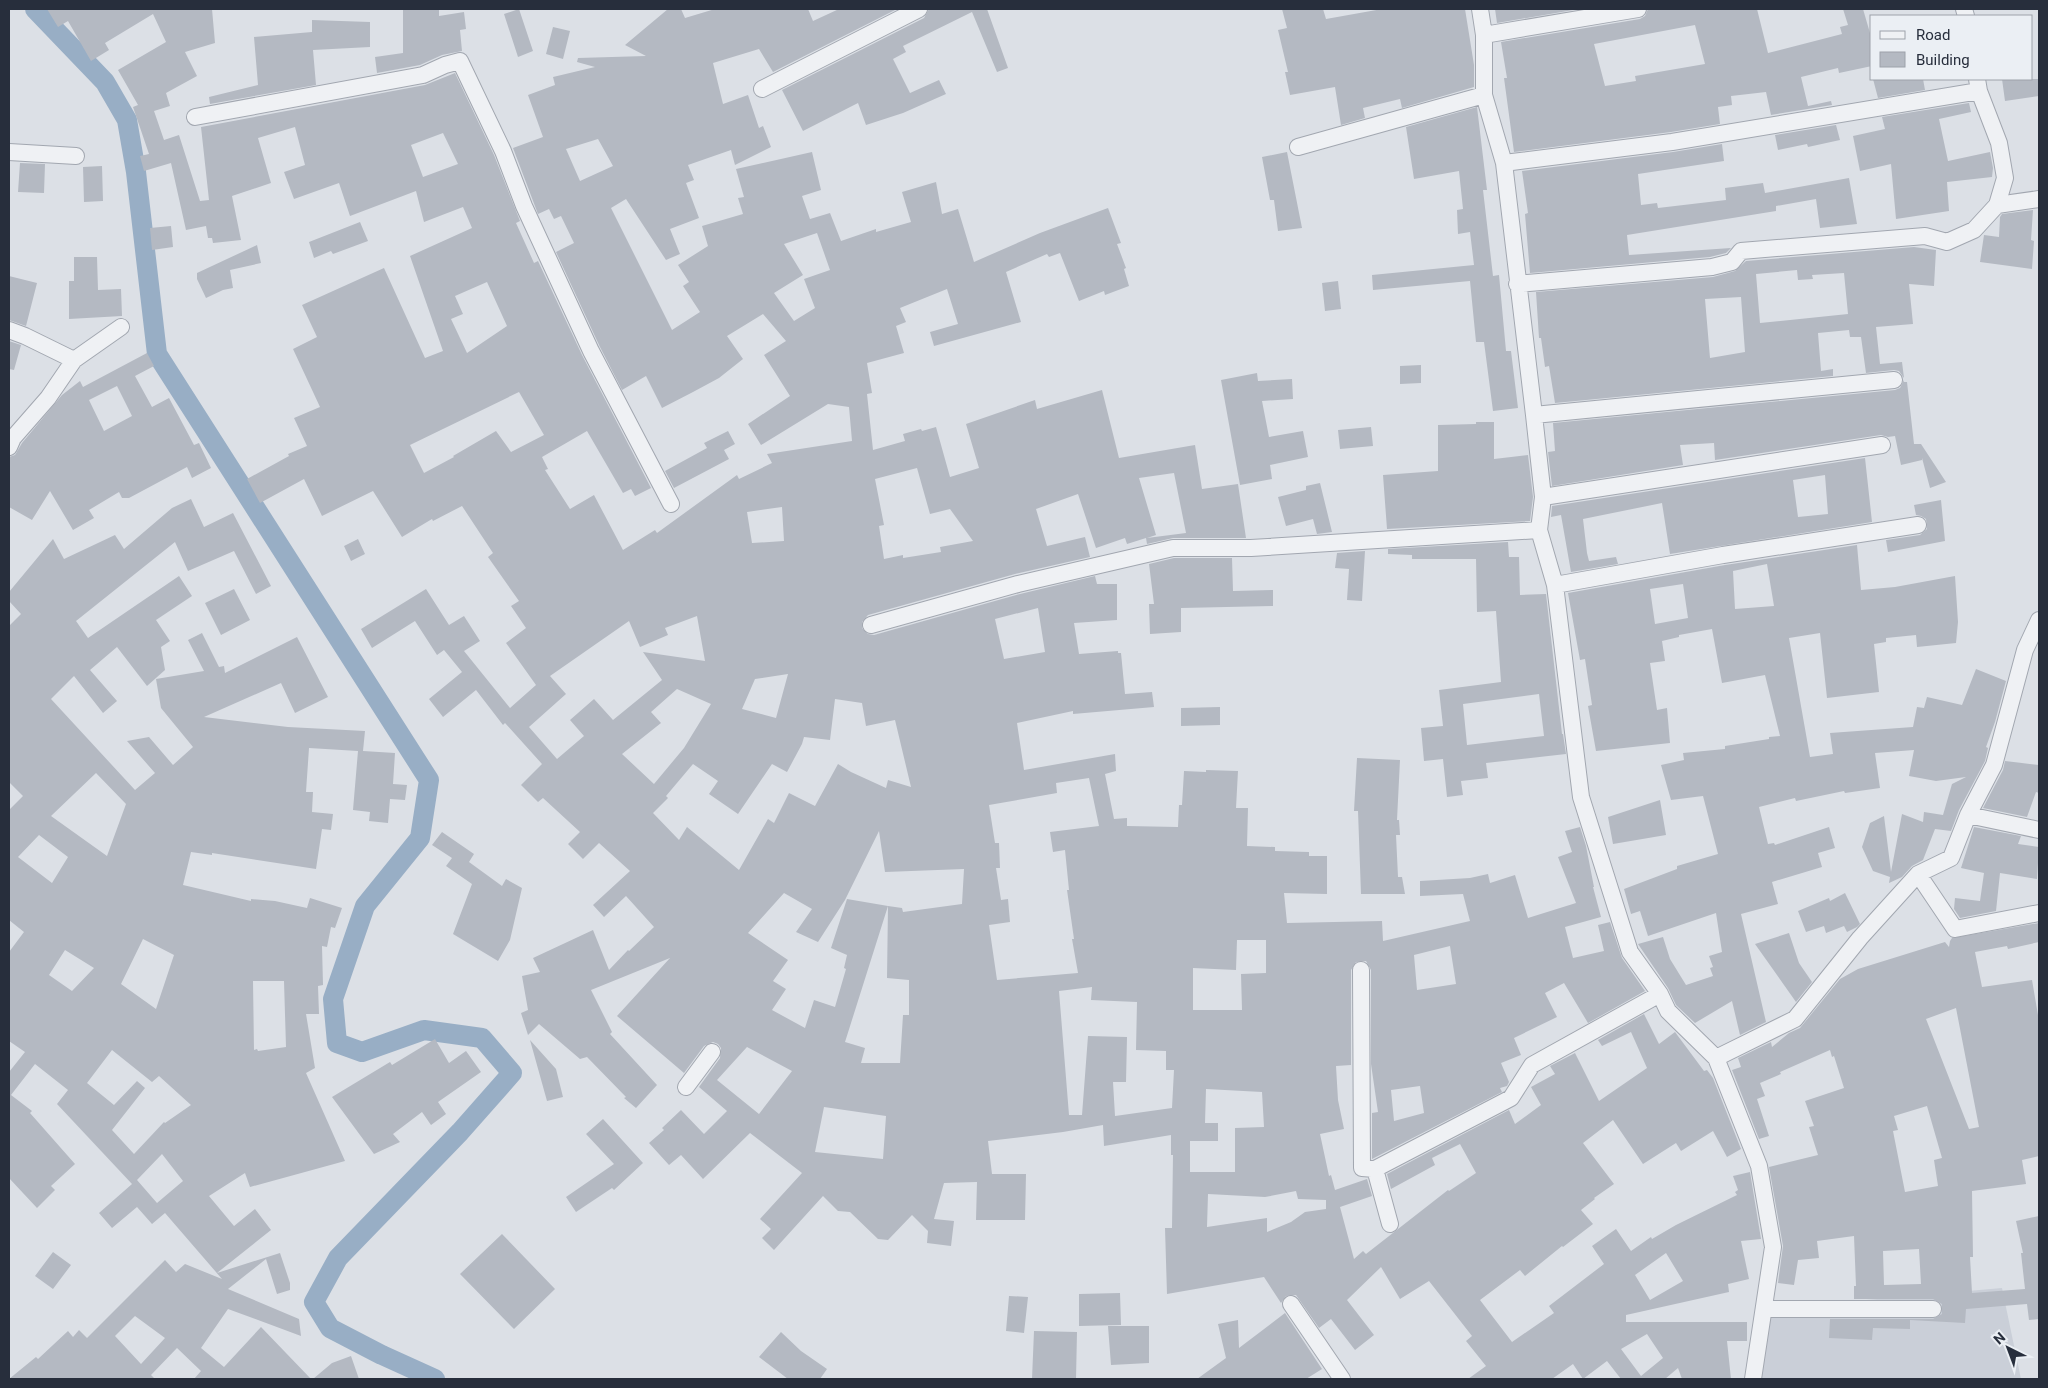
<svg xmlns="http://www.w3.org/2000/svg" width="2048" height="1388" font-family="Roboto,sans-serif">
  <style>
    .built { fill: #cacfd8 }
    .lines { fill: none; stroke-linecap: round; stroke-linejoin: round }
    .canal { stroke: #98aec5; stroke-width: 20 }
    .building { fill: #b4b9c2; fill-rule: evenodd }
    .minor-casing { stroke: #a2a7b0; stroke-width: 18 }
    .minor { stroke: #eff1f4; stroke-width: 16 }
  </style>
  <rect width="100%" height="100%" fill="#dce0e6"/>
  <path class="built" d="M2002,1288l19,91h-268l11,-70z"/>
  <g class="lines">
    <path class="canal" d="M35,9l70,73 22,38 9,52 21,182 272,426 -9,58 -55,68 -32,93 4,44 25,9 62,-22 58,8 30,35 -52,59 -122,126 -24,44 16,26 52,27 53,24"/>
  </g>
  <path class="building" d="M47,9h165l3,34 -30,9 12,24 -31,17 4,13 -16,5 10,29 15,-5 21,66 9,-1 -8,-73 224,-42 30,-12 39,82 26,66 -4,2 18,40 4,-2 44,94 69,133 -16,8 -4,-7 -8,4 -36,-62 -45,26 6,12 -3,1 25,39 24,-14 29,55 32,-20 2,3 80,-58 2,4 33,-16 -5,-9 85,-13 -3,-34 -21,-3 -67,41 -13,-21 42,-28 -26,-41 22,-14 -23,-27 -36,22 16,23 -24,19 -26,14 -31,16 -16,-32 -24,14 -22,-43 -44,-95 18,-9 -13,-27 -7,3 -5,-10 -11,5 -25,-66 30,-11 -15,-42 27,-10 -2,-8 42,-10 -18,-5 1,-4 68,-2 -21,-11 43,-36h13l4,9 30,-9h93l5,12 26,-12h58l-124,63 -14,-23 -46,14 10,41 25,-9 11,33 4,-2 8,21 -36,18 -4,-15 -43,15 6,15 -8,3 13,35 -29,11 10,25 -14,6 -40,-61 -15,9 61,122 28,-18 -17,-26 6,-4 -11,-17 30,-19 -6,-20 41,-12 -5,-16 6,-1 -8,-28 76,-17 9,38 -19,6 8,23 20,-6 11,28 35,-12v3l35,-10 -9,-30 34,-10 6,32 16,-5 16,53 66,-29 68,-25 13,35 -4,1 9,24 -2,1 5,17 -24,9 -1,-4 -25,10 -19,-48 -11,4 -2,-3 -41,18 15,50 -87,24 -4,-14 28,-8 -11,-35 -47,19 6,14 -10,4 8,27 -37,10 5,30 -5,1 6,56 32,-9 -2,-7 18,-5 1,2 14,-4 14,50 29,-9 -13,-44 69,-24 2,9 65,-19 17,68 76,-13 7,44 36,-5 8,54h-73l-26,6 -1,-6 -19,6 -2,-6 -29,10 -18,-54 -42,15 11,37 38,-9 5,20 -75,17 -147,41 -6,7v6l6,6 6,1 146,-41 75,-18 2,8h20v36l-43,3 5,31 39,-3v2h3l4,41 27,-2 2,15 -81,7v-3l-56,12 7,47 91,-16 1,17 -11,3 9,45 13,-1v8l51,1 1,-22h3l2,-34 22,1v-2l32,1 -2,37h12l-1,38 28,1v4l34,1v4h18v38l-43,-1 3,30 95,-2 1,20 87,-20 -7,-27 -43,2v-15l50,-3 18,-4 2,9 25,-8 13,43 48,-15 -18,-46 14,-5 -7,-21 15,-4 6,19 8,41h-1l8,30 -36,10 8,31 31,-7 -6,-26 12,-3 12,36 23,33 -57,32 -24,-40 -19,10 12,24 -43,21 7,17 -20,8 8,19 -2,4 -7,2 2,4 -130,67v-46l6,-1 -7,-48v-94l-5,-9 -10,1 -5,8v95l-15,1 2,34 6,29 -24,5 9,42 2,-1 4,15 32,-11 5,17 -32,11 14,52 9,-8 3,3 82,-64 1,1 27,-18 -16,-29 -28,14 3,7 -44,24 -4,-15 122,-64 6,14 26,-19 -10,-18 24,-13 -5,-8 25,-13 24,48 48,-33 -16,-36 -29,14 -4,-6 46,-26 15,30 16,-12 29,39 3,-1 6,8 28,71 -14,8 -14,-26 -32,20 -5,-8 -33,21 -30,-44 -30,23 31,41 -20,14 1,1 -14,11 12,14 -30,23 -1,-1 -37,30 -5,-6 -40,30 32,42 42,-29 -5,-7 55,-42 -12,-18 24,-17 15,22 20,-14 1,2 24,-14 61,-30 -2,-3 3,-2 -5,-14 17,-4 11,67 -20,2 8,38 -21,5 1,8 -103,23v7h121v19h-20l4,38h-49l-4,-11 -13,11h-44l-14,-18 -24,18 -10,-15 -21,15h-84l18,-13 -20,-25 6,-5 -43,-55 -29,18 -19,-32 -34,33 27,35 -19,15 -24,-31 -12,9 -23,-33 -10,1 -5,7 -17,-26 -97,17 -2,-66h7l1,-73h-2v-20l-67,11 -1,-21 -40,7 -75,9 4,33h34l-1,46h-49l1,-38 -33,1 -10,36 20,2 -3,25 -24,-3 1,-12 -16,-16 -24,25 -10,-1 -28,-27 -12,-1 -15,-15 -49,54 -12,-12 9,-9 -11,-10 42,-46 -52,-40 -47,46 -22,-24 -12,10 -20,-22 15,-13 -2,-2 19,-18 23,24 23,-23 -28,-24 21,-29 1,-10 -3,-4 -5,-2 -9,4 -20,27 -67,-57 53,-58 -79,32 21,42 -2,2 47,51 -21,23 -12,-10 2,-1 -39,-40 -7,2 -41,-35 -11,11 -7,-22 7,-3 -6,-34 18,-4 -7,-14 60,-28 16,40 19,-20 1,1 25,-24 -28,-31 -22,21 -11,-12 37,-34 -31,-28 -16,16 -15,-15 12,-12 -37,-34 -5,4 -17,-17 21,-21 -37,-41 -2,2 -27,-35 -33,27 -14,-18 33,-27 -18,-22 -7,5 -22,-34 -43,27 -11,-19 65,-40 23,36 15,-9 16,25 -16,10 46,57 26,-23 -30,-42 20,-15 -15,-22 8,-5 -31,-44 5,-4 -31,-47 -29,15 -1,-2 -30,18 -29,-46 -51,25 -18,-37 -44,24 -13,-24 42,-23 -1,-2 19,-8 -13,-28 26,-11 -27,-58 24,-12 -15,-32 82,-37 41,90 18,-7 -33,-95 62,-28 -9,-21 -39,15 -8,-31 -66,25 -11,-33 -45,16 -10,-27 21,-7 -10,-38 -37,11 13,45 -39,13 9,44 -28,3 -1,-5h-4l-2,-12 -20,4 -15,-67 -27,8 -4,-15 9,-2 -16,-47 5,-2 -20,-35 48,-28 -13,-28 -48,29 4,7 -18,11 -23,-40 -10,6zM443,133l15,31 -35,13 -12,-32zM598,139l15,27 -33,15 -14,-32zM817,233l13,37 -26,9 11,29 -21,13 -20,-28 29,-18 -19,-31zM487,282l20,44 -40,27 -16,-34 12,-5 -8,-18zM519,392l25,43 -33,17 -15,-21 -43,25 1,1 -30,16 -14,-28zM917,468l13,46 20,-5 23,32 -33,6 1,5 -38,6v-3l-19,4 -5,-33 5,-1 -9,-46zM1174,473l12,60 -39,5 9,-3 -17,-57zM782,507l2,34 -32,2 -5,-31zM1038,608l7,44 -41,7 -9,-40zM697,616l8,45 -62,-9 19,28 -49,40 -19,-21 -24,21 14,16 -27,23 -28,-32 37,-33 -16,-18 79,-55 11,26 28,-12 -3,-7zM788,674l-12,44 -34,-9 13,-30zM677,689l34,15 -27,44 -30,36 -32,-30 39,-31 -10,-11zM835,699l27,4 4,23 29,-6 16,67 -23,-7 -2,8 -35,-16 -13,-8 -23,42 -26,-13 -15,30 -6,-4 -29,51 -52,-43 -8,13 -26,-27 15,-15 -2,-2 27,-32 25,17 -9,13 29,20 34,-50 15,8 15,-28 2,-7 26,3zM1089,778l10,48 -49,6 3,20 12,-2 4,40h-2l7,49h-2l6,34 -81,7 -8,-55 21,-3 -2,-23 -7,1 -5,-32h4l-1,-25h-4l-6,-38 68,-12 -1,-10zM879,831l6,41 79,-3 -2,35 -59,8 -1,-4 -14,-2 -1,72 22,2v35h-6l-3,48h-39l4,-15 -20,-6 43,-136 -41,-7 -16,49 16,7 -3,13 2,1 -11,38 -21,-7 -9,28 -33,-18 14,-21 -13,-8 15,-21 -40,-27 36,-40 28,16 -16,23 22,10 27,-42zM1237,940h29v33l-25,1 1,36h-49v-42l43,2zM1450,946l6,38 -39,6 -3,-35zM1092,987l-1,13 46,2 -1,48 30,1v19h8l-2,38 -57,8 -2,-34h13l1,-45 -39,-1 -6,79h-13l-10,-124zM747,1047l45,24 -33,43 -42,-34zM1420,1086l4,27 -30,8 -3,-31zM1206,1089l56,3 2,35 -29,1v44h-45v-31h28v-18h-13zM824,1107l62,9 -3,43 -68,-7zM1296,1191l2,8 28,1v9l-21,3 -14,10 -24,10v-14l-60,9 1,-33 57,3zM1666,1253l17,28 -33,19 -15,-25zM1647,1334l16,24 -22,18 -20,-27z
    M403,9h36v7l25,-4 2,17 -6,1 2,21 -20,4 -22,10 -43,8 -2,-16 28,-4z
    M519,9l14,42 -15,6 -14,-43z
    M929,9h58l21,59 -11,4 -25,-60 -69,34 3,6 -13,7 17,34 29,-13 7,14 -43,19 -37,12 -8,-22 -55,28 -21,-41 142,-72z
    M1282,9h41l3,10 56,-10h83l9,56v22l-72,21 -2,-9 -37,9 2,10 -24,7 -6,-38 -45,8 -5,-23h3l-10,-42 9,-2z
    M1495,9h84l-82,14z
    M1648,9h109l11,44 74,-19 -2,-7 8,-2 -5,-16h20l9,31v26l-33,7 -1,-5 -37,9 7,29 23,-5 1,4 -61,10 -5,-23 -35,4 1,9 -14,2 2,17 -49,8 -157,20 -10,-74h3l-6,-36 139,-23 5,-3zM1695,25l10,39 -70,12 1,5 -31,5 -11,-42z
    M312,20l58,2v25l-57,3 3,35 -106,19 -1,-7 49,-12 -4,-48 58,-5z
    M553,27l17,4 -7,28 -17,-5z
    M1873,79h50l2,11 -47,8z
    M2002,79h37v17l-34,5z
    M1969,103l2,9 -32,7 9,42 42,-9 3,16 -1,9 -45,5 2,29 -53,8 -5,-55 -31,7 -7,-35 32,-7 -3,-12z
    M1477,107l10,83h-4l10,86 6,-1 7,76h5l7,57 -25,3 -9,-69h-8l-6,-61 -97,9 -1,-15 102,-10 -4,-33 -12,2 -1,-24 6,-1 -4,-38 -45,8 -8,-52z
    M1836,125l4,15 -32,7 -1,-3 -29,6 -3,-15z
    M1722,144l2,17 -86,13 3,31 16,-2 1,5 68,-8 -1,-12 38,-5 2,10 84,-15 8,46 -37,4 -4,-29 -40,7v5l-149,24 2,20 102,-7 -5,5 -16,4 -180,16 -5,-59 3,-1 -6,-42 151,-19z
    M1287,152l15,76 -24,3 -4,-31h-4l-8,-43z
    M20,163l25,1 -1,29 -26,-1z
    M102,166l1,35 -19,1 -1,-35z
    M2033,210l-2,30 3,1 -2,28 -52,-7 4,-27 15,2 1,-20 2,-3z
    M360,222l8,19 -35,13 -2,-3 -17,7 -5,-16z
    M171,226l2,21 -21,3 -2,-22z
    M257,245l4,18 -31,7 3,18 -10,2 -17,8 -9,-19v-6z
    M1914,247l22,3 -2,36 -25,-2 4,40 -37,3 4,37 22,-2 2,16 -5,-7 -5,-1 -28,3 -5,-36h-11l-1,-7 -31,3 3,38 12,-2v7l-278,27 -6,-37 -4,1 -4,-29h-2l-3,-46 177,-15 22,-6 11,-10zM1797,270l1,10 15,-1 -1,-4 32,-2 4,41 -88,9 -4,-49zM1741,297l4,55 -35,6 -5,-59z
    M74,257h23l1,33 23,-1 1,27 -53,3v-38h5z
    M9,276l28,7 -11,43 -17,-6z
    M1338,281l3,28 -16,2 -3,-28z
    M9,341l12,4 -7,25 -5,-1z
    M147,353l7,13 -19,10 17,31 17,-9 25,47 5,-2 12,25 -19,10 -5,-11 -58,31h-7l-3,-6 -30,18 5,8 -21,12 -23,-39 -18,29 -23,-13v-50l6,-2 7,-12 40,-48 18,-14 3,6zM117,386l15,30 -28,15 -15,-31z
    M1421,365v18l-21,1v-18z
    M1257,373l1,8 34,-2 1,20 -31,2 7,36 34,-6 5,26 -38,8 2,14 -32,6 -19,-105z
    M1904,380v2h3l7,62h7l25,38 -16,6 -8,-30v2l-21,5 -6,-29 -7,1 -7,-2 -166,25 -1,-17 -34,2 3,20 -131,21 -4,-34 7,-1 -2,-28 342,-33 5,-2z
    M1476,422h18v37l34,-4 5,42 -3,24 -143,8 -4,-54 55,-4v-46l38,-1z
    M1371,427l2,19 -33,3 -2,-19z
    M728,431l7,13 -11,6 5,9 -55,29 -9,-17 42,-23 -3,-5z
    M1865,458l7,64 -202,32 -8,-51 -79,16 4,34 2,8 27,-4 2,7 -47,8 -10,-57 -10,2 1,-11zM1825,475l3,39 -30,3 -5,-37z
    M1320,483l12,49 -15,2 -4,-15 -27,7 -8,-29 28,-7v-4z
    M191,499l13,28 29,-14 38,73 -15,8 -22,-43 -46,20 -13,-29 -99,79 12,17 91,-62 13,20 -36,24 14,21 -9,6 4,23 -18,16 -30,-39 -27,23 27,31 -14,12 -29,-37 -23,23 84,91 20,-17 -28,-32 22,-4 24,28 20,-18 -32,-39 -5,-29 48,-8 -16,-31 14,-7 17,34 5,-1 1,7 72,-36 31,60 -33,16 -14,-30 -77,34 84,10 77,4 -2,20 32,2 -2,31 14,1 -2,15 -15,-1 -2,24 -19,-2 1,-9 -17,-2 5,-59 -49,-3 -3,44h7l-1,20 21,2 -2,16 -9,-1 -6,40 -104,-16v2l-21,-3 -8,33 68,16v-2l24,2 32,7 3,-10 32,10 -7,20 -4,-1 -4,20 -5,-1 1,39 -5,1 1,28h-13l9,54 -9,5 39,88 -95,26 -5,-14 -36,23 25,30 21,-17 16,21 -54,43 63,-20 10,30v7l-13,4 -11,-35 -38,30 71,30 2,17 -73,-27 -27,39 23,19 37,-40 50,52h-117l7,-8 -24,-23 -26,27 4,4h-146l27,-22 2,2 30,-28 5,6 6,-7 8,8 78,-78 11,12 9,-8 37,15 -57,-66 -13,11 -15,-17 -25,21 -13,-15 33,-29 -75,-80 11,-14 -33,-26 -24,31 21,16 -2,2 45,51 -24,22 4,4 -18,18 -28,-30v-106l16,-20 -16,-11v-89l15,-20 -15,-12v-110l14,-14 -14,-14v-156l12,-12 -12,-13v-9l44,-53 11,20 51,-24 9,14 48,-41zM96,773l30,31 -19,52 -56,-40zM39,835l29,22 -16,26 -34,-26zM143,939l31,16 -18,54 -35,-25zM65,950l29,18 -22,23 -23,-16zM253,981h31l2,66 -28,4 -1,-2 -3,1zM112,1050l40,32 7,-6 32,29 -26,18 -1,-1 -30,32 -22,-24 33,-42 -8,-7 -23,24 -27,-22zM162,1154l21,27 -26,22 -20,-23zM135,1316l30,22 -24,26 -26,-28z
    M1941,500l4,41 -57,11 -2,-12 34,-5 7,-6 -1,-10 -5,-3 -5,-1 -2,-10z
    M358,539l7,15 -14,7 -7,-15z
    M1508,542l1,15h10l1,38 26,-1 16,140h1l3,20 -80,9 2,15 -27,3 2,14 -16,2 -4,-38 -19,2 -3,-33 22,-2 -4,-36 62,-8 -5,-71 -19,1 -1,-53h-64v-4l-24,-1v-5zM1539,694l5,42 -77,9 -4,-41z
    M1857,545l4,45 34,-3 60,-11 3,46 -2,21 -39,4 -1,-12 -30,3v4l-12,2 5,48 -52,6 -7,-65 -31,5 21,119 23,-3 -3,-21 83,-6 4,-20 7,1 3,-11 35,8 14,-36 30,12 -11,41 -9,25 2,1 -3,13 -26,49 -8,21 -16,-2 -12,31 -11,6 -10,11 -13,6 1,-6 -17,-6 -11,-24 8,-24 14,-7 7,56 11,-58 21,8 1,-10 19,3 9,-31 14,-7 -30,4 -27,-5 5,-26 -39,3 5,35 -35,5 -1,-2 -48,10 -1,-3 -36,9 9,37 6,-1 1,2 54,-18 6,21 -17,5 4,14 -50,15 6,22 -37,10 25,108 -26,13 -8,-34 -37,22 -19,-18 -8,-17 -30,-44 25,-7 7,22 16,26 27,-9 -3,-8 3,-1 -4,-11 13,-4 -6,-39 -68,23 -8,-25 -9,3 -7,-25 53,-20v-3l41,-12 -15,-58 -32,4 -10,-35 23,-5 -1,-7 42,-4v-3l44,-7v-2l11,-1 -15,-61 -43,8 -10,-54 -33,6v2l-17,4 3,20 -15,2 7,47 10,-2 3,35 -74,8 -8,-45 4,-1 -7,-46 -5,1 -12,-67 157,-28zM1767,564l7,42 -39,3 -2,-38zM1683,584l5,34 -33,6 -5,-35z
    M1365,551l-3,50 -15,-1 2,-31 -14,-1 2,-15z
    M1174,558h58l1,33 40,-1v16l-92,2v24l-31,2 -1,-30h5l-5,-40z
    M234,589l16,31 -29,15 -16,-32z
    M1220,707v18l-39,1v-18z
    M1357,758l43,2 -3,60h2l1,15h-4l2,42h4l3,17h-44l-3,-83h-4z
    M2005,761l34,4v28l-3,-1 -9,25 -44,-9 20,-38z
    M1660,800l6,35 -53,9 -5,-27z
    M1974,827l47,9 -3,8 21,3 -2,32 -37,-6 -4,38 -36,7 -6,-9 1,-11 25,3 4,-28 -23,-5z
    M442,832l32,22 -5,8 33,24 4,-7 16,9 -12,52 -12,21 -45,-27 19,-50 -26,-18 6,-8 -20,-13z
    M1845,893l15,31 -3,3 -10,5 -3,-6 -18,7 -2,-7 -18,6 -8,-21 31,-13 1,3z
    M2039,923v19l-31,7 -1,-3 -32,6 7,35 50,-7 7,41v135l-17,4 4,24 -54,7 1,66h-3l2,36 53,-4 -4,-36h2l-7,-32 23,-5v103l-10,1 -2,-16 -61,5 -1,14 -55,-3v9l-37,-1 -1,12 -43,-2 1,-19h103l9,-5v-10l-9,-5h-79v-13h2l-2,-50 -37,5 2,17 -21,2 -4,25 -16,-2 5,-37 -14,-79 49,-12 -9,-28 5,-1 -9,-25 39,-13 -10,-32 -2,1 -2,-7 -50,22 1,2 -21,9 5,13 -8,3 12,37 -10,3 -27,-69 9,-3 -3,-9 33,-16 1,5 17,-14 11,-5 40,-49 18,-10 87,-27 4,5 1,-6 2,-3zM1956,1008l23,119 -10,2 -43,-110zM1927,1106l15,52 -8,2 4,26 -33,6 -12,-61 5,-1 -4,-14zM1919,1249l2,35 -37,1 -1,-34z
    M1789,933l10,30 13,19 -16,20 -41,-58z
    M435,1039l14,24 17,-12 15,21 -43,30 8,12 -15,11 -9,-13 -29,22 7,8 -26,12 -42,-57 58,-35 2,3z
    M530,1040l26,29 7,28 -16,4z
    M603,1119l40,44 -29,27 -2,-2 -36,24 -10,-15 48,-33 -28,-30z
    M502,1234l53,55 -41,40 -54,-55z
    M53,1252l18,13 -18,24 -18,-13z
    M1120,1293l1,32 -42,1v-32z
    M1009,1296l19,1 -4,36 -18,-2z
    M1285,1313l37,56 -16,10h-109l29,-21 -8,-34 20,-4 1,28z
    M1108,1326h41v37l-38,2z
    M1034,1331l43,1 -1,47h-44z
    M781,1332l20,19 26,18 -7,10h-32l-29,-22z
    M351,1356l8,23h-46l19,-16z"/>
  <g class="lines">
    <g class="minor-casing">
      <path id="minor" d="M1480,9l4,26v60l20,68 30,252 9,82 -4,33 16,55 26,212 49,155 30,42 8,17 48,47 43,108 14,81 -20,132
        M1964,9l2,7
        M1484,35l154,-26
        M762,89l157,-80
        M195,117l228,-42 22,-10 15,-4 43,90 21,55 67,145 80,153
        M1298,147l186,-52
        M9,152l67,4
        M1504,163l168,-21 307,-51
        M1997,205l42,-6
        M1517,284l195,-17 20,-5 9,-11 184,-15 22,6 27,-12 23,-25 8,-27 -6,-35 -20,-52 -2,-12
        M9,330l16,6 49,24
        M1534,415l360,-35
        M9,447l4,-9 35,-40 26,-38 47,-33
        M1543,497l339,-52
        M1555,585l168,-30 195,-30
        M871,625l147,-41 155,-36h78l288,-18
        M1968,815l71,15
        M1918,874l37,55 84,-16
        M1361,970l1,198 13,1 15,55
        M1716,1058l79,-39 65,-81 58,-64 33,-16 17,-43 26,-50 31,-115 14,-30
        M686,1087l26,-35
        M1375,1169l136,-71 21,-33 128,-71
        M1291,1304l51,75
        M1764,1309h169"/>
    </g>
    <use href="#minor" class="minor"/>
  </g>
  <rect width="2048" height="1388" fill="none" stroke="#272e3c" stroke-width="20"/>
  <rect x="1870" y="15" width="162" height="65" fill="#ebeff4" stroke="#9da2aa"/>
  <rect x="1880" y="31" width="25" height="8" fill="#eff1f4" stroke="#9da2aa"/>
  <text x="1916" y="40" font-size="15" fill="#272e3c">Road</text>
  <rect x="1880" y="52" width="25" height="15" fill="#b4b9c2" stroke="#9da2aa"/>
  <text x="1916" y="65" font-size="15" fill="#272e3c">Building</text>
  <g transform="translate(2008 1348) rotate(318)" stroke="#ebeff4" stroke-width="4" paint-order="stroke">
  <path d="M0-4L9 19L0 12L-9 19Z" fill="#272e3c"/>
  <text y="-8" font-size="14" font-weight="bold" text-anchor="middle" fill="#272e3c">N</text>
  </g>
</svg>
